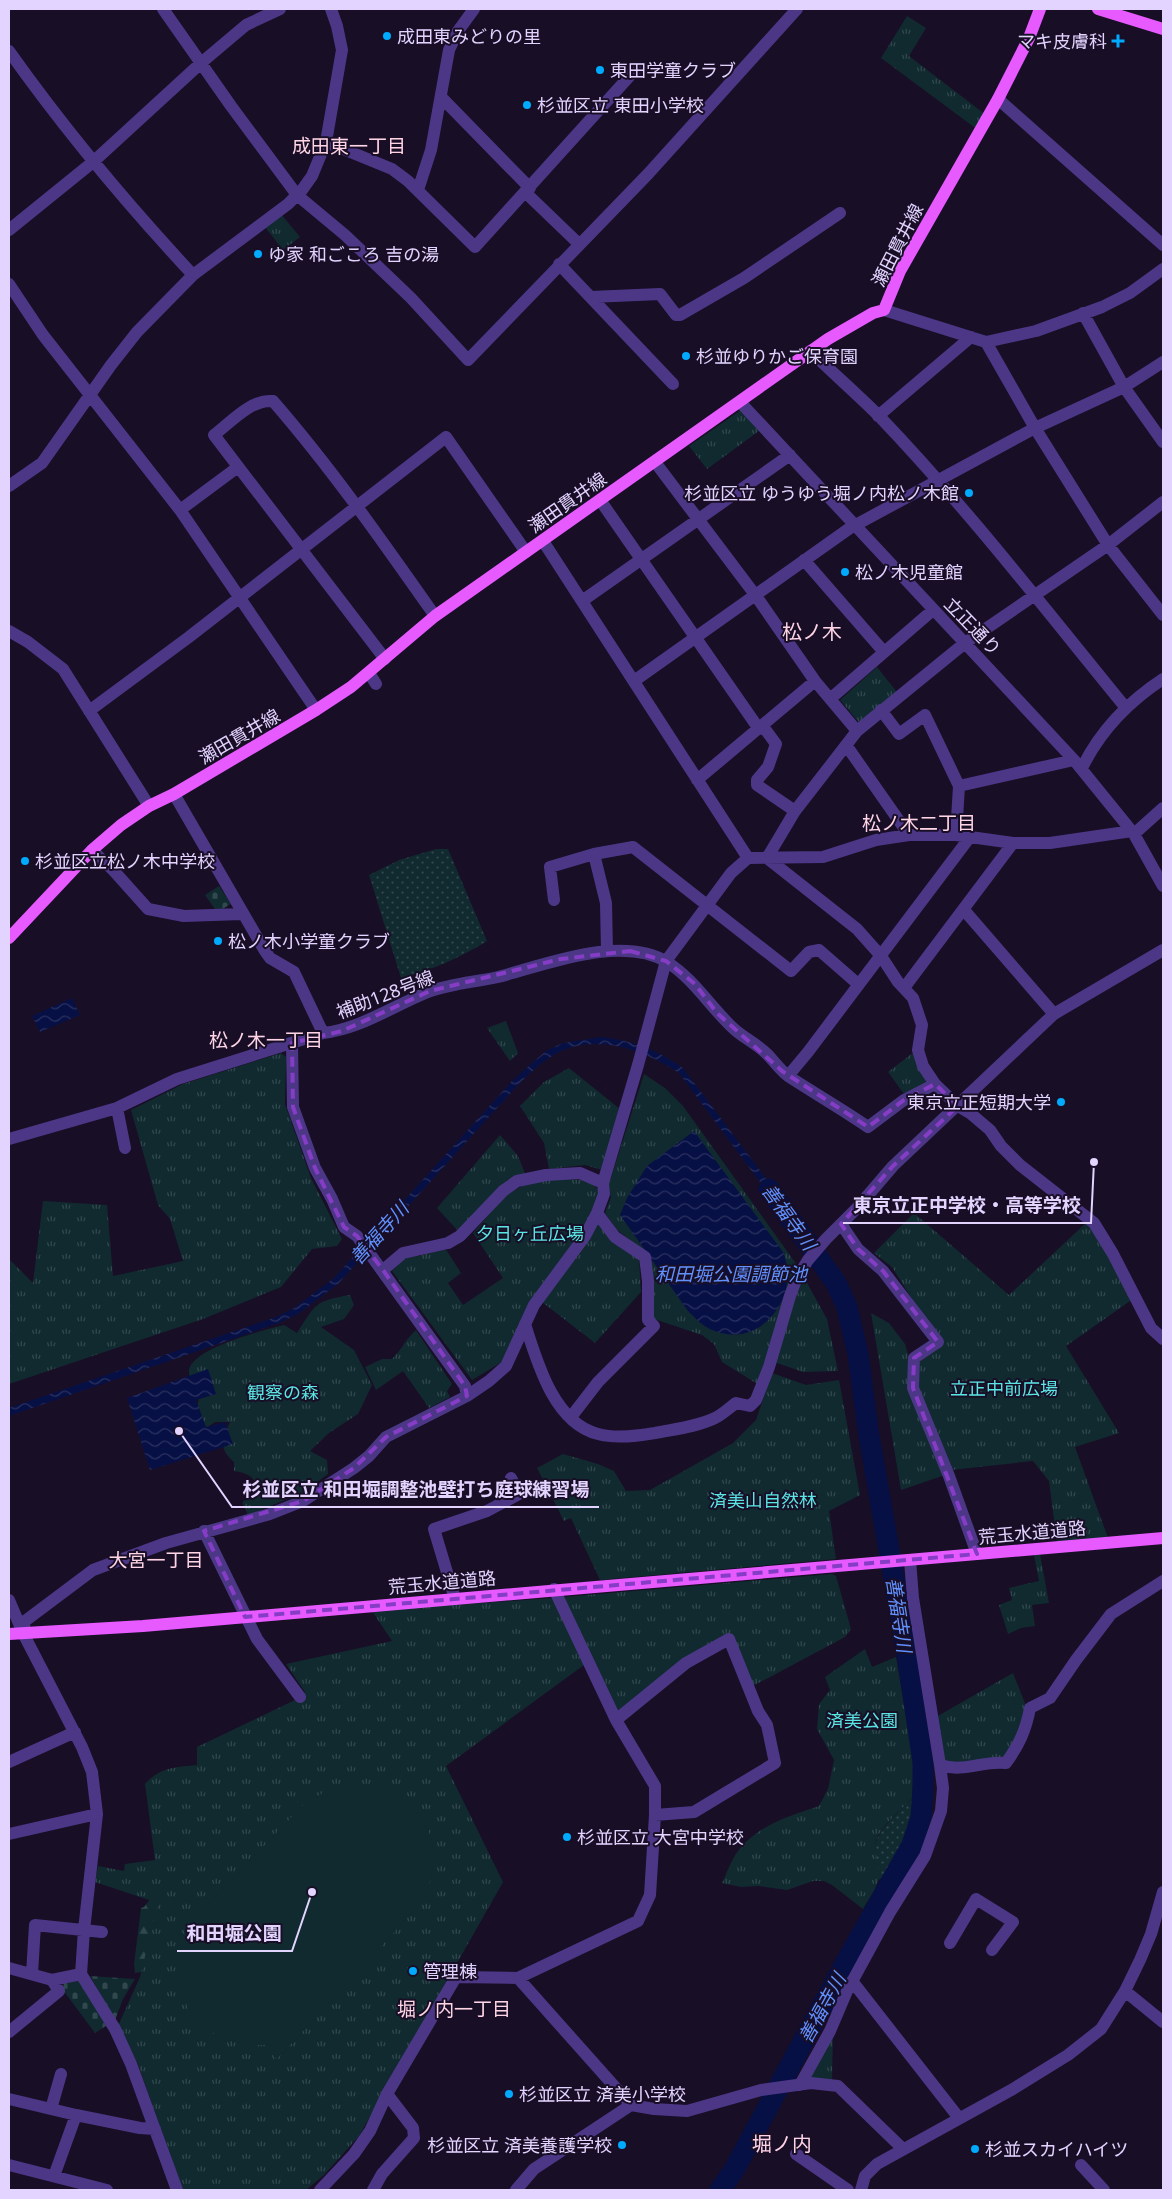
<svg xmlns="http://www.w3.org/2000/svg" width="1172" height="2199" font-family="'Noto Sans','Noto Sans JP',sans-serif">
  <style>
    .grass { fill: url(#grass-dots) }
    .forest { fill: url(#forest-firs) }
    .cemetery { fill: url(#cemetery-stones) }
    .park { fill: url(#park-tufts) }
    .pitch { fill: #102a30 }
    .water { fill: url(#water-waves) }
    .lines { fill: none; stroke-linecap: round; stroke-linejoin: round }
    .river { stroke: #071045; stroke-width: 21 }
    .minor { stroke: #4c3787; stroke-width: 12 }
    .major { stroke: #e75aff; stroke-width: 12 }
    .marked { fill: none; stroke: #853dc5; stroke-width: 4; stroke-dasharray: 10 6; stroke-linejoin: round }
    .poi-dot { fill: #00aafe; stroke: #180e26; stroke-width: 2 }
    .labels { text-anchor: middle; dominant-baseline: central; stroke-width: 4; stroke-linejoin: round; paint-order: stroke }
    .poi-label { font-size: 18px; fill: #e2d3ff; stroke: #180e26; text-anchor: start }
    .street-label { font-size: 18px; fill: #e2d3ff; stroke: #180e26 }
    .park-label { font-size: 18px; fill: #59e5e3; stroke: #180e26 }
    .neighbourhood-label { font-size: 19px; fill: #ffd5e6; stroke: #180e26 }
    .water-label { font-size: 19px; font-style: italic; fill: #6191ff; stroke: #180e26 }
    .quarter-label { font-size: 20px; fill: #ffd5e6; stroke: #180e26 }
    .leader { fill: none; stroke: #e2d3ff; stroke-width: 2 }
    .callout-dot { fill: #e2d3ff; stroke: #180e26; stroke-width: 2 }
    .callout-label { font-size: 19px; text-anchor: middle; font-weight: bold; fill: #e2d3ff; stroke: #180e26; stroke-width: 4; stroke-linejoin: round; paint-order: stroke }
  </style>
  <defs>
    <pattern id="grass-dots" width="8" height="8" patternUnits="userSpaceOnUse" patternTransform="scale(1.25)"><rect width="8" height="8" fill="#102a30"/><path d="M2 2h.1M6 6h.1" fill="none" stroke="#32484f" stroke-width="1.8" stroke-linecap="round"/></pattern>
    <pattern id="forest-firs" width="22" height="20" patternUnits="userSpaceOnUse" patternTransform="scale(1.25)"><rect width="22" height="20" fill="#102a30"/><path d="M5 1l3.5 6h-7zM16 11l3.5 6h-7z" fill="#32484f"/></pattern>
    <pattern id="cemetery-stones" width="16" height="16" patternUnits="userSpaceOnUse" patternTransform="scale(1.25)"><rect width="16" height="16" fill="#102a30"/><path d="M2 7V4a2 2 0 0 1 4 0v3zM10 15v-3a2 2 0 0 1 4 0v3z" fill="#32484f"/></pattern>
    <pattern id="park-tufts" width="24" height="20" patternUnits="userSpaceOnUse" patternTransform="scale(1.25)"><rect width="24" height="20" fill="#102a30"/><path d="M3 7l-1-3M5 7V3M7 7l1-3M15 17l-1-3M17 17v-4M19 17l1-3" fill="none" stroke="#32484f"/></pattern>
    <pattern id="water-waves" width="16" height="10" patternUnits="userSpaceOnUse" patternTransform="scale(1.25)"><rect width="16" height="10" fill="#071045"/><path d="M0 5q4-4 8 0t8 0" fill="none" stroke="#2b3261"/></pattern>
  </defs>
  <rect width="100%" height="100%" fill="#180e26"/>
  <path class="grass" d="M436,849h12l39,92c-27,17 -55,29 -86,37l-32,-103 30,-15z
    M912,1798l4,11 -6,26 -18,34 -13,11c0,-10 -5,-19 -5,-28 2,-24 24,-37 38,-54z"/>
  <path class="forest" d="M174,1847l-25,124 -14,2 -1,-9 7,-56 3,-1 14,-18z"/>
  <path class="cemetery" d="M219,886l12,18 -14,8 -12,-17z
    M90,1976l45,3 -12,20 -8,21z
    M80,1980l26,46 -11,7 -32,-43 1,-9z"/>
  <path class="park" d="M907,16l19,12 -17,28 77,59 -8,15 -97,-72z
    M281,214l19,23 -17,13 -18,-23z
    M741,410l18,21 -52,38 -18,-23z
    M877,667l23,29 -38,30 -22,-26z
    M506,1021l12,32 -8,8 -23,-33z
    M914,1052l13,27 -2,5 -21,10 -16,-22z
    M281,1053l5,4 -1,47 26,74 31,61 -5,7 -25,3 -31,38 -78,32 -194,65v-125l24,24 10,-82 64,4 6,71 70,-15 -13,-42 -12,-14 -27,-95 52,-26z
    M569,1068l51,41 -18,61 -17,-5 -36,4 -5,-26 -24,-37 24,-24z
    M644,1074l21,14 18,18 114,159 -10,26 -28,94 -37,-23 -8,-18 -12,-9 -51,-17 -9,-69 -25,-19 -12,-17 6,-16 -3,-10z
    M500,1135l18,21 8,20 -67,56 -22,-24z
    M551,1179l39,1 9,11 -5,20 -92,151 -30,18 -80,-109 13,-14 14,-1 23,-8 5,3 14,22 -13,10 15,22 40,-27 -30,-45 33,-38 18,-10z
    M914,1213l95,82 79,-74 45,78 -67,47 53,87 -44,14 33,91 -51,4 -8,-61 -16,-20 -82,9 -33,-82 -1,-28 27,-19 -18,-20 -34,-54 -18,-14z
    M597,1222l42,37 2,33 -46,51 -53,-41z
    M806,1281l21,38 11,52 -35,1 -29,-10 23,-75z
    M350,1295l4,10 -10,14 -23,8 33,23 18,35 -14,29 -29,19 -19,18 17,9 1,14 -26,19 -54,22 -6,-13 18,-11c-6,-14 -11,-18 -26,-20v-9c-16,-14 -12,-22 -4,-40h-15l-9,6 -10,-16 4,-17c-4,-7 -12,-16 -11,-25 4,-22 75,-40 95,-45l13,8c19,-29 17,-32 53,-38z
    M871,1313l18,10 16,21 40,131 -44,15z
    M416,1330l36,54 -5,7 3,6 -21,11 -26,-37 -27,19 -11,-23 17,-8h10c11,-11 12,-18 24,-29z
    M772,1373l34,12 33,-5 21,115 -31,16 7,48 -236,21 -29,-62 -7,3 -27,-53 26,-14 35,10 16,7 12,20 24,-1 83,-47 23,-23z
    M1040,1554l9,49 -17,2 3,21 -14,2 -13,6 -9,-29 13,-5 -3,-12 30,-7 -5,-26z
    M832,1574l4,2 15,53 -6,8 -94,50 -21,-54 -112,81 -54,-117z
    M553,1598l31,67 -138,101 57,116 -144,254 -35,39 -18,15h-123l-46,-128 -19,-36 22,-49 18,-74 -63,-21 3,-16 26,5 1,-7 30,-4 -10,-76c15,-17 32,-17 52,-19v-18l98,-47 10,-8 -19,-28 106,-23 -20,-30z
    M865,1649l7,18 24,-10 18,105 -2,36c-11,13 -26,23 -34,38 -8,16 3,27 1,42 -2,10 -11,22 -16,31l-31,-24 -8,-4h-11l-26,9 -29,-4 -17,1 -19,-4c5,-10 9,-23 16,-32 20,-26 51,-35 81,-45l9,-17 6,-29 -17,-31 2,-25 11,-14 -5,-13z
    M1013,1673l13,33 -5,21 -17,31 -59,7 -9,-48z
    M833,2034l-1,46 -24,-2z"/>
  <path class="pitch" d="M355,1785c66,3 98,60 66,118l-144,156 -10,-9 5,-6c-71,9 -114,-52 -86,-116l119,-125 23,-13z"/>
  <path class="water" d="M72,998l8,17 -40,17 -8,-16z
    M601,1037c34,4 54,12 82,31l106,141 -6,4 -104,-140c-37,-24 -89,-43 -130,-15 -12,8 -22,18 -32,28l-179,198 -40,30 -19,9 -270,93v-8l267,-91 18,-9 39,-29 179,-198 19,-17 15,-13 17,-8z
    M694,1131l89,121c19,44 -23,99 -71,78 -10,-4 -17,-12 -24,-19l-68,-96 7,-17 20,-32z
    M208,1369l8,25 -20,6 10,27 19,-5 8,22 -83,26 -23,-72z"/>
  <g class="lines">
    <path class="river" d="M720,2190l14,-20 112,-208 66,-117 9,-28 2,-28v-27l-17,-114 -38,-218 -10,-76 -11,-47 -11,-24 -67,-94"/>
    <path class="minor" d="M163,9l68,97 66,89 48,40 66,63 57,62 180,-186 149,-165
      M9,51c56,79 118,153 184,224
      M441,97l89,91
      M998,99l165,146
      M326,142l66,27 16,12 67,66 161,-178
      M418,190l13,-40 18,-100 9,-19 16,-22
      M526,193l53,51
      M9,230l84,-68 108,-99 45,-38 34,-16
      M559,264l114,120
      M9,284l34,51 137,175 136,200
      M591,297l69,-3 16,21h4l64,-37 96,-65
      M884,310l102,32 50,-11 66,-24 28,-14 33,-24
      M1083,313l41,74 39,55
      M986,342l49,86 73,117 55,70
      M810,351c23,22 47,43 69,65 88,92 166,193 247,292
      M740,402l334,358 60,74 29,52
      M878,416l93,-79
      M655,462l101,134 59,85 42,50
      M9,486l33,-23 69,-98 26,-33 56,-57 95,-71 14,-14 10,-14 14,-34 16,-92 -5,-24 -6,-17
      M600,500l159,229
      M180,510l58,-43
      M543,541l205,317
      M804,560l80,92
      M582,601l208,-146
      M9,631l19,11 35,27 86,137
      M385,659l-171,-224c17,-13 37,-36 59,-34 59,68 110,141 162,215
      M369,673l7,11
      M634,681l216,-153 185,-100 89,-41 39,-25
      M830,699l103,-89
      M881,710l18,24 26,-19 34,71 -3,49
      M89,711l100,-74 257,-200 80,115
      M762,725l14,19 -8,23 -11,13v5l38,26
      M846,745l63,90
      M1082,768c18,-37 46,-66 81,-89
      M697,780l118,-99
      M959,786l115,-26
      M174,794l91,157 5,7 24,14 29,61
      M1134,834l29,-26
      M92,850l22,21 34,38 36,7 58,-2
      M594,854l12,49 1,48
      M767,858l90,71 24,27 17,26 15,16 9,27 -4,25 5,16 12,18 23,22 12,7 20,17 11,16 19,19 74,58 19,31 38,74 12,11
      M767,858l28,-47 62,-80 108,-88 143,-98 55,-43
      M554,900l-4,-33 44,-13 39,-7 158,124 18,-19 10,-2 39,34
      M964,910l90,104
      M904,988l109,-145
      M292,1043l1,64 22,61 17,31 12,28 13,9 108,150 2,10
      M788,1076l20,-24 162,-215
      M117,1108l8,40
      M9,1139l108,-31 60,-29 146,-46c37,-4 70,-27 105,-41 21,-8 47,-10 70,-15 47,-12 124,-43 169,-15 28,18 43,45 67,67 10,9 23,15 33,25 7,7 13,16 21,22 26,17 54,33 80,51l36,-27 31,-16
      M841,1224l17,25 25,22 55,71 -24,16 -1,30 36,88 28,78
      M383,1270l20,-17 45,-10 12,-7 43,-45 14,-10 29,-6 34,-2 23,10
      M525,1324c12,38 29,99 73,110 18,5 40,2 57,-1 20,-4 41,-6 60,-15 7,-3 14,-10 21,-15l14,3 6,-6 13,-33 21,-71 6,-16 12,-20 18,-21 31,-31 36,-42 161,-152 109,-64
      M571,1417l27,-35 56,-56 -6,-6v-39l-3,-24 -30,-20 -18,-24
      M204,1531l53,108 43,58
      M455,1599l-21,-70 53,-18 32,-17 -8,-16
      M9,1600l14,33 59,114 10,25 5,42 -13,116 -3,44 34,55 16,35 46,126
      M23,1633l2,-12 68,-51 73,-27 104,-29 33,-13 51,-33 15,-12 17,-19 81,-41 22,-15 17,-15 28,-61 51,-69 12,-23 7,-19 -1,-11 35,-118 28,-104 65,-88 17,-15 75,-1 53,-17 33,-5h47l57,8h37l82,-12
      M616,1720l70,-57 43,-24 29,72 9,14 8,38 -81,49 -39,3
      M9,1762l66,-30
      M940,1765c25,8 43,-5 66,-2 13,-18 20,-33 24,-55l20,-10 26,-38 35,-46 52,-33
      M9,1834l88,-20
      M950,1943l26,-44 37,23 -21,28
      M9,1968l43,12 29,-6
      M32,1974l3,-49 67,7
      M518,1978l113,127 23,4 33,2 74,-21 50,-7 27,3 65,63
      M852,1981l107,137
      M1125,1991l38,31
      M9,2032l50,-41 -7,-11
      M800,2085l30,-54 17,-40 43,-79 35,-56 16,-45 2,-23 -3,-23 -27,-167 -3,-38
      M9,2099l67,16 64,13 15,1
      M51,2109l10,-35
      M796,2154l52,36
      M9,2165l98,25
      M1081,2165l23,25
      M54,2176l22,-61
      M320,2190l34,-36 16,-23 17,-37 69,-117 62,1 120,-57 12,-26 5,-80v-29l-39,-66 -62,-131
      M373,2190l9,-16 32,-36 -1,-10 -26,-34
      M516,2190l18,-21 97,-64
      M861,2190l4,-14 12,-12 136,-75 55,-34 33,-26 24,-38 15,-31 11,-26 12,-42"/>
    <path class="major" d="M1098,9l65,20
      M9,938l83,-88 29,-25 28,-19 25,-12 142,-84 35,-23 84,-71 393,-277 45,-26 11,-3 16,-39 98,-172 31,-61 11,-29
      M9,1634l134,-8 1020,-88"/>
  </g>
  <path class="marked" d="M630,951l36,10 29,23 22,29 65,58 86,56 36,-27 31,-16 23,22 -65,60 -52,58 17,25 25,22 55,71 -24,16 -1,30 64,166 -732,63 -41,-86 99,-30 51,-33 32,-31 81,-41 -2,-10 -82,-116 -26,-34 -13,-9 -29,-59 -22,-61 -1,-64 50,-12 88,-40 131,-32z"/>
  <g class="poi-dot">
    <circle cx="387" cy="36" r="5"/>
    <path d="M1115.5 33.5h5v5h5v5h-5v5h-5v-5h-5v-5h5z"/>
    <circle cx="600" cy="70" r="5"/>
    <circle cx="527" cy="105" r="5"/>
    <circle cx="258" cy="254" r="5"/>
    <circle cx="686" cy="356" r="5"/>
    <circle cx="969" cy="493" r="5"/>
    <circle cx="845" cy="572" r="5"/>
    <circle cx="25" cy="861" r="5"/>
    <circle cx="218" cy="941" r="5"/>
    <circle cx="1061" cy="1102" r="5"/>
    <circle cx="567" cy="1837" r="5"/>
    <circle cx="413" cy="1971" r="5"/>
    <circle cx="509" cy="2094" r="5"/>
    <circle cx="622" cy="2145" r="5"/>
    <circle cx="975" cy="2149" r="5"/>
  </g>
  <g class="labels">
    <g class="poi-label">
      <text x="397" y="36">成田東みどりの里</text>
      <text x="1107" y="41" text-anchor="end">マキ皮膚科</text>
      <text x="610" y="70">東田学童クラブ</text>
      <text x="537" y="105">杉並区立 東田小学校</text>
      <text x="268" y="254">ゆ家 和ごころ 吉の湯</text>
      <text x="696" y="356">杉並ゆりかご保育園</text>
      <text x="959" y="493" text-anchor="end">杉並区立 ゆうゆう堀ノ内松ノ木館</text>
      <text x="855" y="572">松ノ木児童館</text>
      <text x="35" y="861">杉並区立松ノ木中学校</text>
      <text x="228" y="941">松ノ木小学童クラブ</text>
      <text x="1051" y="1102" text-anchor="end">東京立正短期大学</text>
      <text x="577" y="1837">杉並区立 大宮中学校</text>
      <text x="423" y="1971">管理棟</text>
      <text x="519" y="2094">杉並区立 済美小学校</text>
      <text x="612" y="2145" text-anchor="end">杉並区立 済美養護学校</text>
      <text x="985" y="2149">杉並スカイハイツ</text>
    </g>
    <g class="street-label">
      <text transform="translate(897 245) rotate(-63)">瀬田貫井線</text>
      <text transform="translate(567 502) rotate(-35)">瀬田貫井線</text>
      <text transform="translate(973 626) rotate(46)">立正通り</text>
      <text transform="translate(239 736) rotate(-30)">瀬田貫井線</text>
      <text transform="translate(385 994) rotate(-21)">補助128号線</text>
      <text transform="translate(1032 1532) rotate(-5)">荒玉水道道路</text>
      <text transform="translate(442 1582) rotate(-5)">荒玉水道道路</text>
    </g>
    <g class="park-label">
      <text x="530" y="1233">夕日ヶ丘広場</text>
      <text x="1004" y="1388">立正中前広場</text>
      <text x="283" y="1392">観察の森</text>
      <text x="763" y="1500">済美山自然林</text>
      <text x="862" y="1720">済美公園</text>
    </g>
    <g class="neighbourhood-label">
      <text x="349" y="146">成田東一丁目</text>
      <text x="919" y="823">松ノ木二丁目</text>
      <text x="266" y="1040">松ノ木一丁目</text>
      <text x="156" y="1560">大宮一丁目</text>
      <text x="454" y="2009">堀ノ内一丁目</text>
    </g>
    <g class="water-label">
      <text transform="translate(789 1217) rotate(54)">善福寺川</text>
      <text transform="translate(379 1233) rotate(-48)">善福寺川</text>
      <text x="731" y="1274">和田堀公園調節池</text>
      <text transform="translate(899 1615) rotate(81)">善福寺川</text>
      <text transform="translate(822 2008) rotate(-61)">善福寺川</text>
    </g>
    <g class="quarter-label">
      <text x="812" y="631">松ノ木</text>
      <text x="782" y="2143">堀ノ内</text>
    </g>
  </g>
  <path class="leader" d="M1094 1162L1091 1223H843M179 1431L232 1507H599M312 1892L292 1951H177"/>
  <g class="callout-dot">
    <circle cx="1094" cy="1162" r="5"/>
    <circle cx="179" cy="1431" r="5"/>
    <circle cx="312" cy="1892" r="5"/>
  </g>
  <g class="callout-label">
    <text x="967" y="1212">東京立正中学校・高等学校</text>
    <text x="416" y="1496">杉並区立 和田堀調整池壁打ち庭球練習場</text>
    <text x="234" y="1940">和田堀公園</text>
  </g>
  <rect width="1172" height="2199" fill="none" stroke="#e2d3ff" stroke-width="20"/>
</svg>
